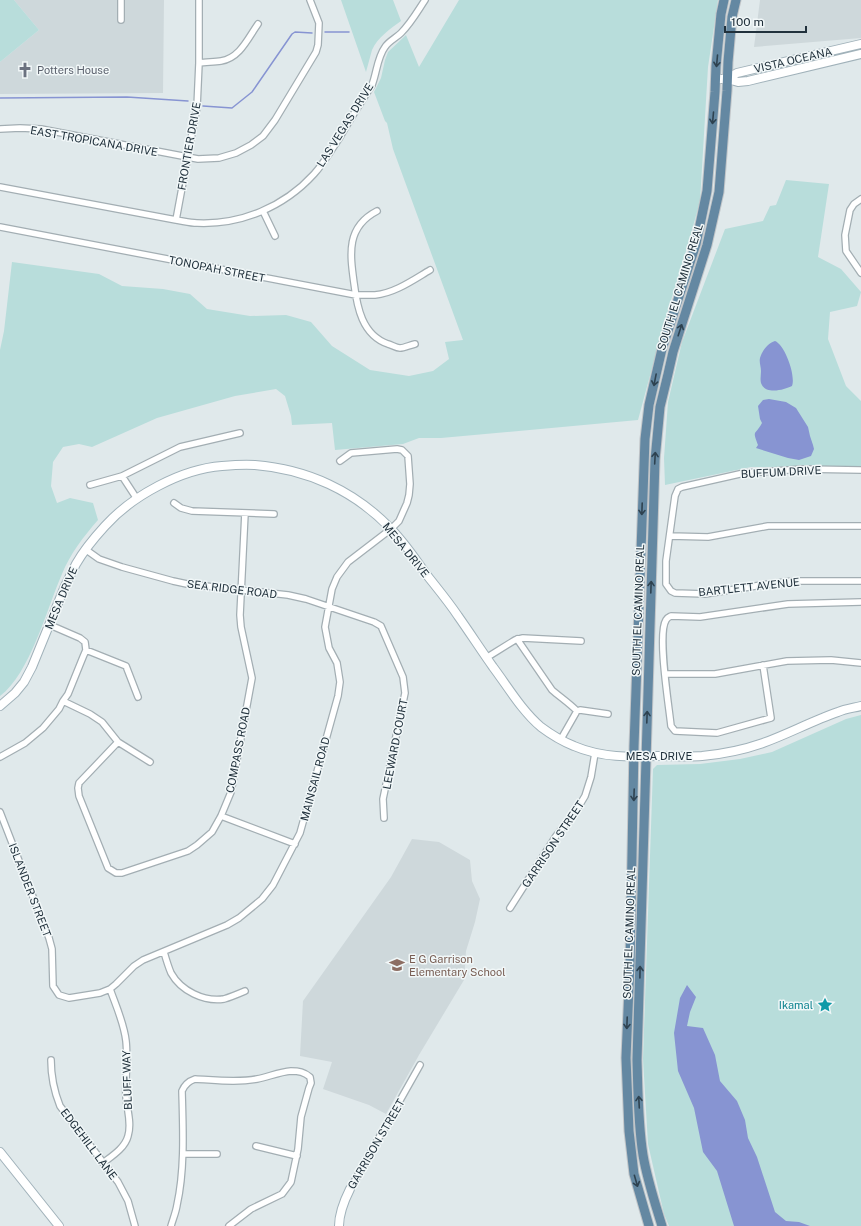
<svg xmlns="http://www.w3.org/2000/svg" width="861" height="1226" font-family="'Public Sans',sans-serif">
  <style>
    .built { fill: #ced8db }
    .green { fill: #b8dddb }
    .water { fill: #8794d2 }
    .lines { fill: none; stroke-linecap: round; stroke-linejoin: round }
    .stream { stroke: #8794d2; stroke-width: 1.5 }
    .street-casing { stroke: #a3aeb3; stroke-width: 8 }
    .secondary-casing { stroke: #a1b2ba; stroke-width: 10 }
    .primary-casing { stroke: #c1c5c8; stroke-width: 11 }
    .street { stroke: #fff; stroke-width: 5.5 }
    .secondary { stroke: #fff; stroke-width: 8 }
    .primary { stroke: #6488a2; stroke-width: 9 }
    .oneway { stroke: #2e4250 }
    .labels { text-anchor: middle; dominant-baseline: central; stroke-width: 3; stroke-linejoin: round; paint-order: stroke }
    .street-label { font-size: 11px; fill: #21313c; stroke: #f1f7f8 }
    .worship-label { font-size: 11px; fill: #5b616d; stroke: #f1f7f8; text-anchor: start }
    .education-label { font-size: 11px; fill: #785e54; stroke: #f1f7f8; text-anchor: start }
    .culture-label { font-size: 11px; fill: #0d838f; stroke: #f1f7f8; text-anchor: end }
  </style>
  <rect width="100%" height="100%" fill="#e0e9eb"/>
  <path class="built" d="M14,0h150l-1,93 -163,1v-32l39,-32z
    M760,0h101v38l-107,9z
    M412,839l27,3 31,18 2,21 8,18 -5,23 -9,29 -2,29 -45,75 -33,59 -17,-9 -46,-16 9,-27 -32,-6 3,-55 88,-124z"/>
  <path class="green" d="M0,0h14l25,30 -39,32z
    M341,0h52l8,21c-11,8 -23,16 -29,29 -2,7 -4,15 -6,22z
    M459,0h259l-10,67 -8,134 -11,40 -24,79 -27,100 -197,18h-22l-16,6 -68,6 -3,-27 -40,2 -1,-9 -6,-20 -9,-7 -41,7 -78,22 -65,29 -13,-3 -16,3 -10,15 -2,24 6,17 13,-5 23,5 5,17c-14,16 -28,34 -36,54 -15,34 -32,100 -62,122v-346l4,-19 8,-69 87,12 23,12 41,3 27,5 17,15 43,7 36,-1 25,7 21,24 38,24 39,6 24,-5 16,-12 -4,-17 18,-2 -70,-191 -6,-26 -2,-2 -11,-29 7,-14 4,-18 3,-8 18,-17 13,32z
    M786,180l43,4 -11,73 23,12 20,23 -4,14 -27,6 -2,27 18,47 15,15v65l-110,1 -86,18 -1,-27 4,-56 14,-60 43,-113 38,-8 7,-15 6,-1z
    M861,715v511h-192l-5,-12 -16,-70 -5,-85 10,-290 4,-4 43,-1 40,-5 32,-7 74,-33z"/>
  <path class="water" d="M775,341c10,4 21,35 17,45 -8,4 -27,9 -31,-3 -1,-4 0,-8 0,-12 0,-4 -2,-9 -1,-13 2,-7 8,-15 15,-17z
    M769,399l17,3 10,6 12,19 2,9 3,9 1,4 -3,7 -12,4 -11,-2 -32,-10 2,-3c-6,-16 -3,-9 4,-22l-2,-4 -2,-13 5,-6z
    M687,985l9,12 -6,15 -3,14 16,2 12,27 5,26 17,20 8,19 3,18 9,19 18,55 11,9 13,1 11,4h-76l-17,-55 -14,-19 -9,-44 -16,-37 -4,-38 6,-35z"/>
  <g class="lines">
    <path class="stream" d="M325,32h24
      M0,98l127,-1 61,4
      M203,106l29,2 20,-16 40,-58 3,-2 17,1"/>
    <g class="street-casing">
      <path id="street" d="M121,20v-20
        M199,63c7,-1 15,-1 22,-2 19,-3 27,-23 37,-37
        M0,129l20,-1 21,1 157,30 21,-1 17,-5 15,-8 12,-9 12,-16 41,-68 2,-7 1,-22 -9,-23
        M0,187l176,33c7,1 14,3 21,3 44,2 87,-16 117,-49 10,-11 18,-25 26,-37 10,-18 21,-35 32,-52 5,-13 5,-27 13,-38 4,-6 11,-9 16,-14 10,-10 16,-21 24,-33
        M861,199l-7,5 -4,6 -5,25 1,16 15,22
        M263,211l12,25
        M377,211c-31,16 -27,43 -23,72 3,24 8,52 34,61 4,1 8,4 12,4 4,0 10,-3 15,-4
        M176,220l21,-113 2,-44v-63
        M0,227l356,68c6,0 12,0 19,0 20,-2 38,-15 55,-25
        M861,470l-58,-1 -59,4 -62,14 -4,2 -3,7 -9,65v23l5,7 4,2 30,1 63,-10 25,-3h68
        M122,476l15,23
        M90,485l32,-9 58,-29 60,-14
        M174,503l7,5 11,3 82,3
        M670,536l38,1 60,-11h93
        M85,549l14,10 23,8 51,14 14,3 101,11 18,4 68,23 7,4 22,51 2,16 -22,106 1,19
        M517,639l35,51c8,7 17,13 25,21l3,-1 28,4
        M86,650l40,16 12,31
        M486,658l29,-18 8,-2 58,3
        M763,665l8,53 -54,15 -42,-2 -4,-5c-2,-20 -14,-92 -5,-106 2,-3 3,-3 5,-4l29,1 88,-13 73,-2
        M665,674h50l72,-13 44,-1 30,3
        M63,701l27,13 12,8 16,20 32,20
        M561,739l16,-28
        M118,742l-39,41 -1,5 1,8 29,72 8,5h6l66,-22 9,-6 15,-13 9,-16 10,-24 21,-114 -11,-51 -1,-12 5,-102
        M0,757l25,-14 18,-15 16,-19 4,-8 5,-7 15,-37 3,-7 -1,-8 -5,-4 -30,-13
        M0,812l49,126 3,11 1,37 6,9 10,3 31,-5 10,-4 6,-5 18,-18 9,-6 84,-35 12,-7 23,-19 11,-14 27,-52 38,-137 2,-14 -3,-19 -8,-15 -4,-21 7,-38 5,-12 11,-15 43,-33 8,-8 8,-18 2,-8 1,-11 -2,-28 -6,-6 -5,-1 -46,4 -11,8
        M221,816l74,28
        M510,908l46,-72 20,-25 9,-15 6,-19 4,-24
        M164,952c2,7 4,14 7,21 10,18 33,29 53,26 7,-2 14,-5 21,-8
        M51,1060c0,16 3,31 9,46l58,76 10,19 7,25
        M256,1146l41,10
        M183,1154h34
        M103,1163c9,-7 22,-15 25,-27 4,-13 -1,-26 -2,-39 -1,-18 2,-38 0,-56 -2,-18 -10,-35 -16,-52
        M350,1189l70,-124
        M171,1226c2,-7 5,-14 6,-21 8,-36 6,-77 5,-114 2,-5 7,-10 13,-12 20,1 42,4 62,0 11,-2 22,-7 34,-8 8,0 13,1 19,6l1,6 -2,5 -8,29 -3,32 -7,33 -9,12 -31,15 -22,17"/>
    </g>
    <g class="secondary-casing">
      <path id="secondary" d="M716,79h11l11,3 10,-1 113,-27
        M727,79l10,-6 124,-29
        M0,706l15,-13 9,-11 8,-15 33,-81 11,-22c8,-14 18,-26 29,-38 27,-30 76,-57 117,-60 11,-1 22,-2 33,-1 52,4 100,26 136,64 13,13 24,29 35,45 11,14 22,27 32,42 12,17 23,34 35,51 15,20 29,44 48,60 8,6 23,15 33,19 28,12 56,11 85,10 14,0 29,1 43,0 21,-2 41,-6 61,-13 25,-9 49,-22 75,-31 7,-3 15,-4 23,-6
        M0,1152l59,74
        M339,1226c0,-13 5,-25 11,-37"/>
    </g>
    <g class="primary-casing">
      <path id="primary" d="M649,1226l-15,-52 -5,-43 -3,-73 4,-95 4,-217 11,-307 4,-34 13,-56 34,-105 11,-53 8,-99 1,-26 5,-52 3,-14
        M662,1226c-7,-23 -15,-47 -19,-71 -5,-31 -5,-63 -6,-95l18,-600 5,-53 8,-33 5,-22 34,-107 12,-53 8,-101 1,-29 4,-45 4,-17"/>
    </g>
    <use href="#street" class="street"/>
    <use href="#secondary" class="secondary"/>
    <use href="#primary" class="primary"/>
  </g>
  <defs><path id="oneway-shaft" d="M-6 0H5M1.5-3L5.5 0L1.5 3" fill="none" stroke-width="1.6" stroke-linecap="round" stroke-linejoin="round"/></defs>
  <g class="oneway">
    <use href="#oneway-shaft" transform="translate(717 61) rotate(95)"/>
    <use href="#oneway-shaft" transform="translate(713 118) rotate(95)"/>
    <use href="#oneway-shaft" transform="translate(680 330) rotate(-72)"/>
    <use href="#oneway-shaft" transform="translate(655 380) rotate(101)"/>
    <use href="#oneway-shaft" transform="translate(655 458) rotate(-87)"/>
    <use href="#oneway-shaft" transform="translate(642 509) rotate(92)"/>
    <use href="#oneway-shaft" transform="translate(651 587) rotate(-88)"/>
    <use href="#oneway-shaft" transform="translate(647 717) rotate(-88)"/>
    <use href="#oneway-shaft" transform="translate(634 795) rotate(92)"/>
    <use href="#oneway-shaft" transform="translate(640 972) rotate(-89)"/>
    <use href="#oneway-shaft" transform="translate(627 1023) rotate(92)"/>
    <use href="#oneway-shaft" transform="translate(639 1102) rotate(-93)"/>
    <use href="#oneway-shaft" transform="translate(636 1181) rotate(74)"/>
  </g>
  <defs>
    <g id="church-bare" transform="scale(1.2)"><path d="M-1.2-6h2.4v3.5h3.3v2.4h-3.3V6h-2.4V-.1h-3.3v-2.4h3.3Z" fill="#6b7280" stroke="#f1f7f8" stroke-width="2.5" paint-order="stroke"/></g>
    <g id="school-bare" transform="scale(1.2)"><path d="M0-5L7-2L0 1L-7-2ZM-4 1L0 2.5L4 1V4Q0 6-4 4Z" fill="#8d6e63" stroke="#f1f7f8" stroke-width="2.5" paint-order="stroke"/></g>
    <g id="sight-bare" transform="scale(1.2)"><path d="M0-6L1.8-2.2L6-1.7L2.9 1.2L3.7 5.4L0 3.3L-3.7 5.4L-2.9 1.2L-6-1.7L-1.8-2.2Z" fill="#0f9aa8" stroke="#f1f7f8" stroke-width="2.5" paint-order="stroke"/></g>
  </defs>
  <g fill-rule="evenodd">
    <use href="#church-bare" x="25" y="70"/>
    <use href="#school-bare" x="397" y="965"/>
    <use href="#sight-bare" x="825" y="1005"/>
  </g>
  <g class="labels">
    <g class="street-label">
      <text transform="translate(793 60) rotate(-13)">VISTA OCEANA</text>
      <text transform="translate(345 125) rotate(-58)">LAS VEGAS DRIVE</text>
      <text transform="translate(94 141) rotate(10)">EAST TROPICANA DRIVE</text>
      <text transform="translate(189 146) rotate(-80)">FRONTIER DRIVE</text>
      <text transform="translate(217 269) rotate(11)">TONOPAH STREET</text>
      <text transform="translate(680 287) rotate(-73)">SOUTH EL CAMINO REAL</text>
      <text transform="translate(781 472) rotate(-3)">BUFFUM DRIVE</text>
      <text transform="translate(406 550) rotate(51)">MESA DRIVE</text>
      <text transform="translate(749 587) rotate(-6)">BARTLETT AVENUE</text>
      <text transform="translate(232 589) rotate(7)">SEA RIDGE ROAD</text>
      <text transform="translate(61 598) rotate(-67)">MESA DRIVE</text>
      <text transform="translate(638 610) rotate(-88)">SOUTH EL CAMINO REAL</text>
      <text transform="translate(395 744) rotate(-79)">LEEWARD COURT</text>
      <text transform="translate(238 750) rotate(-79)">COMPASS ROAD</text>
      <text x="659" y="756">MESA DRIVE</text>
      <text transform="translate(315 779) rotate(-75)">MAINSAIL ROAD</text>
      <text transform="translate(553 844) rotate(-56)">GARRISON STREET</text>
      <text transform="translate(30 890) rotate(69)">ISLANDER STREET</text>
      <text transform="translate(629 933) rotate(-88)">SOUTH EL CAMINO REAL</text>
      <text transform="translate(127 1080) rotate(-92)">BLUFF WAY</text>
      <text transform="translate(89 1144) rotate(53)">EDGEHILL LANE</text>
      <text transform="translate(376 1144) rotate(-60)">GARRISON STREET</text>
    </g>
    <g class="worship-label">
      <text x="37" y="70">Potters House</text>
    </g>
    <g class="education-label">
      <text x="409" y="959">E G Garrison<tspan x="409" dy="13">Elementary School</tspan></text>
    </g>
    <g class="culture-label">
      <text x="813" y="1005">Ikamal</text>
    </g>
  </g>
  <path d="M725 26v6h81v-6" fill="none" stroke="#21313c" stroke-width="2"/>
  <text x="731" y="26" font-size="12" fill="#21313c" stroke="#f1f7f8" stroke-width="3" paint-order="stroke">100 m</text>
</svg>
